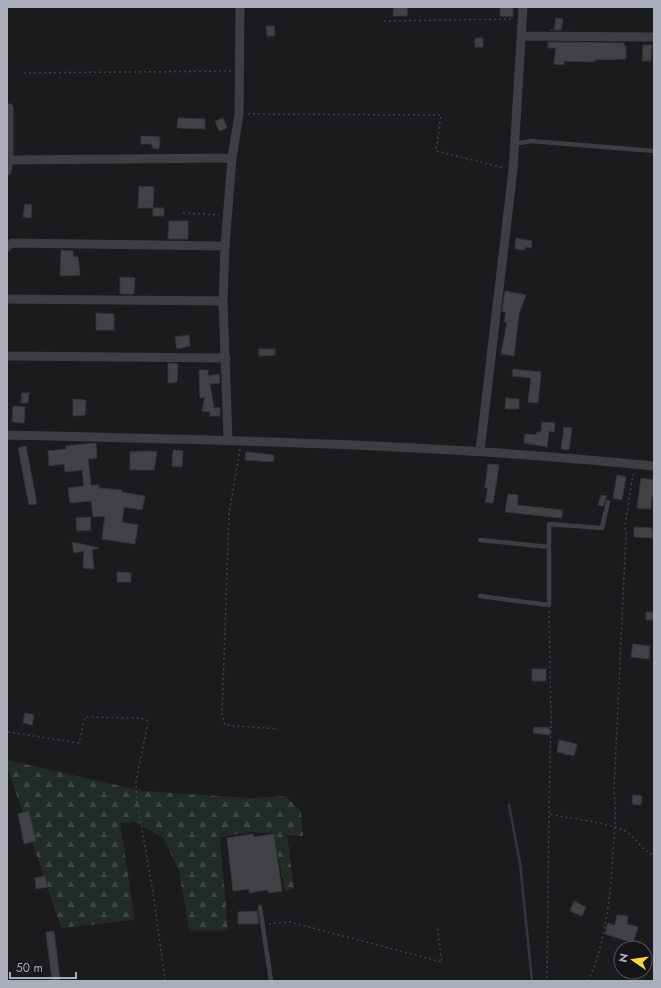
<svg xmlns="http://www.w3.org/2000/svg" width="661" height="988" font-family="Jost,sans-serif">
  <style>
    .forest { fill: url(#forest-firs) }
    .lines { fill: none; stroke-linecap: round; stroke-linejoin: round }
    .stream { stroke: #303641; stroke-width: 2.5 }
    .building { fill: #424246; stroke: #353438 }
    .path { stroke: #414248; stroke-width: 1.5; stroke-dasharray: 2 3; stroke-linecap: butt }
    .lane { stroke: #3d3d43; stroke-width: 4.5 }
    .street { stroke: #3d3d43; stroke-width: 9 }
  </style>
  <defs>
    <pattern id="forest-firs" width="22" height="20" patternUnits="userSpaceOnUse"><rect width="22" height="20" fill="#222b25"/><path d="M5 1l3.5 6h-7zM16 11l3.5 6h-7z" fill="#3f4743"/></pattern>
  </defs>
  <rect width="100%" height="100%" fill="#1b1a1c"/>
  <path class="forest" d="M7,760l137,31 104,7 38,-2 15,15 2,25 -16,-1 7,54 -9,2 -11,-58 -23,-1 -31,5 8,94h-39l-10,-61 -16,-32 -27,-16 -16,1 15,97 -74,8 -54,-162z"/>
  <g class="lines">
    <path class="stream" d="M509,805l11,58 12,118"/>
  </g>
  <path class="building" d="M394,7h14l-1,9h-14z
    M500,7h13v10l-13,-1z
    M556,18l7,1 -2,11h-11h4z
    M266,26h8l1,10h-8z
    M475,38h8v9h-8z
    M548,42l76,1v3h2v13l-31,1v2l-31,-1v4l-10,-1 2,-16h-8z
    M643,45h9l-1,16h-9z
    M178,118l27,1v10l-28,-1z
    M223,118l4,10 -8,3 -4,-10z
    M141,136l19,1 -1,12 -7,-1v-4h-11z
    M139,186l15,1 -1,21h-15z
    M25,204l7,1 -1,13 -8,-1z
    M153,208h11v8h-11z
    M169,221h19v18h-20z
    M516,238l16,3 -1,7 -6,-1v3l-10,-1z
    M61,250l12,1v5l5,1 2,18 -20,1z
    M120,277l15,1 -1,16h-14z
    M505,291l21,4 -7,19 -5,42 -13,-2 6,-32h-3l2,-10 -4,-1z
    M96,313l18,1v16h-18z
    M189,335l1,11 -13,3 -2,-12z
    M259,349h16v6l-16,1z
    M168,363l10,1 -1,18 -9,1z
    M513,369l28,3 -3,31 -10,-1 3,-24 -19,-2z
    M199,370h9v6l11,-2 1,9 -10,1 4,24 6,-1v9h-10v-4l-8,-1 3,-14 -5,1z
    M22,393h7l-1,10h-7z
    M506,398l13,1v10h-14z
    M73,399l13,1 -1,15 -12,1z
    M13,406l12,1 -1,16 -12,-1z
    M542,422l13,1 -1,9 -5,-1 -2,16 -23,-4 1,-9 11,1 1,-3h4z
    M564,427l8,1 -3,22 -8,-1z
    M96,443l1,15 -9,1 3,26h8v3l23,2v2l23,4 -3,14 -18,-3 -2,15 16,3 -3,19 -33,-5 3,-23 -12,1 -2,-16 -21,2 -2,-15 16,-2 -2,-16 -17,2 -1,-8 -15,2 -1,-15 18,-2v-3z
    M26,446l11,58 -8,1 -11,-57z
    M173,450l10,1 -1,16 -10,-1z
    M149,451l8,1 -3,18h-24v-18z
    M246,452l28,3 -1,7 -28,-2z
    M488,464l11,1 -6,38 -8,-1 3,-14h-3z
    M617,475l9,2 -4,23 -9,-2z
    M641,478l13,2v16h-2l-1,13 -14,-1z
    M508,494l10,1 -1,10 45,5v8l-57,-6z
    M601,495l6,1 -4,10 -5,-1z
    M90,517l1,13 -14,1 -1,-13z
    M634,527l18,1 1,10 -19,-1z
    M72,542l27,6 -7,2 2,19 -11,-1 1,-17 -10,2z
    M117,572l14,1v9h-14z
    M646,612h8v8h-8z
    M633,644l17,2 -1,13 -18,-2z
    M532,669h14v12h-14z
    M25,713l9,2 -2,10 -9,-2z
    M534,727l16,1v7l-17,-2z
    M559,740l18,4 -3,12 -17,-4z
    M633,795l9,1 -1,9 -9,-1z
    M29,811l7,30 -12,3 -6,-30z
    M253,834l1,3 20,-3 8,57 -14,2v-3l-19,3v-4l-16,2 -6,-53z
    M45,876l2,11 -11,2 -1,-11z
    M574,901l12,6 -4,9 -12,-5z
    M257,911l2,13h-21v-12z
    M617,915l11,1 -1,8 11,3 -5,16 -28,-9 3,-11 7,2z
    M54,931l6,50h-8l-6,-49z
    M18,963l11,1 -1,9 -11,-1z"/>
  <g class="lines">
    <path class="path" d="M384,21l130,-2
      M24,73l207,-2
      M248,114l193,1 -5,36 69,17
      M183,213l36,2
      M240,449l-11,65 -7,200 3,11 53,4
      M549,611l2,107 -2,96c18,4 62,9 76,17 12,7 16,20 29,24
      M147,727l-11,54 1,20 16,91 12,89
      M8,732l71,11 6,-26 56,1 7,3
      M269,924l21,-2 152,40 -5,-36
      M547,978l2,-164
      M588,981c18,-38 22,-85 25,-126 1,-22 4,-43 1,-65l12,-255 -1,-9 8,-52"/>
    <path class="lane" d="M515,144l16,-3 123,10
      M480,540l69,7
      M480,596l69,9v-81l53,4 6,-26
      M260,907l11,74"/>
    <path class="street" d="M521,36l133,1
      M7,160l225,-2
      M7,171l2,-11v-52
      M7,247l5,-4 213,3
      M7,299l216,2
      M7,356l219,2
      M7,435c216,5 432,9 647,31
      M228,440l-5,-139 2,-55 7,-88 7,-44 1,-107
      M480,451l33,-281 10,-163"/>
  </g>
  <rect width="661" height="988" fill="none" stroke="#adaebc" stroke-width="16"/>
  <g transform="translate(633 960) rotate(283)"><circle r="19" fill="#151517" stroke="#525259"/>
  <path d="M0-3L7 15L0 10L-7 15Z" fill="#f2d93c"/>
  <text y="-6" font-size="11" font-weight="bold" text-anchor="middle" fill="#adaebc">N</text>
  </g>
  <path d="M10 972v6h66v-6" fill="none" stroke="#adaebc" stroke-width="2"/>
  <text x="16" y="972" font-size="12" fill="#adaebc" stroke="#151517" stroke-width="3" paint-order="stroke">50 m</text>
</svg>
